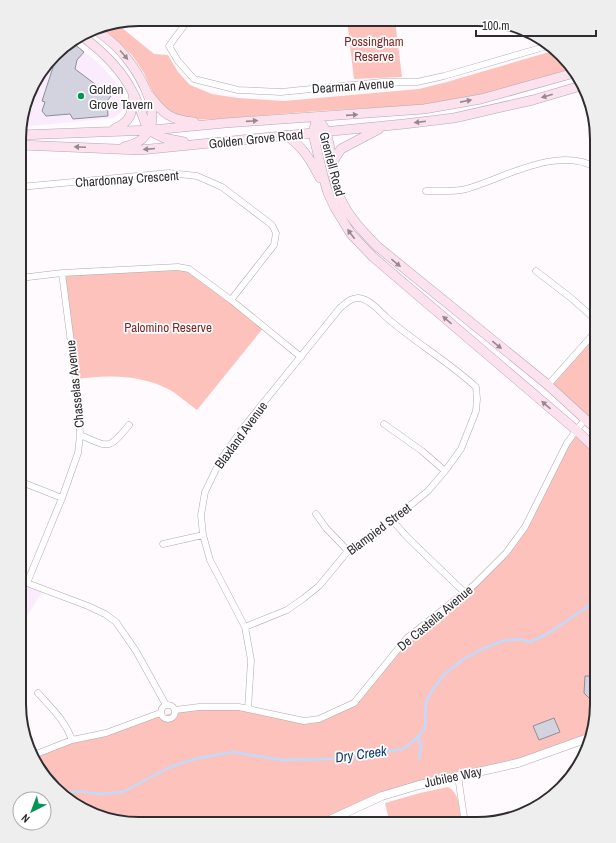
<svg xmlns="http://www.w3.org/2000/svg" width="616" height="843" font-family="'Archivo Narrow',sans-serif">
  <style>
    .built { fill: #faecfd }
    .green { fill: #fec2bc }
    .lines { fill: none; stroke-linecap: round; stroke-linejoin: round }
    .stream { stroke: #bfdbfe; stroke-width: 2.5 }
    .building { fill: #d3d3df; stroke: #8d8d98 }
    .minor-casing { stroke: #b0a8b2; stroke-width: 7 }
    .tertiary-casing { stroke: #b0a8b2; stroke-width: 9 }
    .secondary-casing { stroke: #b0a8b2; stroke-width: 10 }
    .minor { stroke: #fff; stroke-width: 6 }
    .tertiary { stroke: #fff; stroke-width: 8 }
    .secondary { stroke: #fce2ed; stroke-width: 9 }
    .oneway { fill: #96888f }
    .poi-dot { fill: #059656; stroke: #fff; stroke-width: 1.5 }
    .labels { text-anchor: middle; dominant-baseline: central; stroke-width: 3.5; stroke-linejoin: round; paint-order: stroke }
    .park-label { font-size: 13px; fill: #812624; stroke: #fff }
    .street-label { font-size: 13px; fill: #302d31; stroke: #fff }
    .poi-label { font-size: 13px; fill: #302d31; stroke: #fff; text-anchor: start }
    .water-label { font-size: 14px; font-style: italic; fill: #0c3c6f; stroke: #fff }
    .rim { fill: none; stroke: #302d31; stroke-width: 2 }
  </style>
  <rect width="100%" height="100%" fill="#fefafe"/>
  <path class="built" d="M72,42l29,23 16,19 6,19v7l-9,8 -94,9v-4l15,-44 25,-30z
    M19,580l25,9 -25,40z"/>
  <path class="green" d="M347,20h48l7,57 -48,2z
    M116,23l38,31 14,1 10,17 12,13 22,9 26,4 46,3 135,-12 28,-7 109,-32 16,20 -93,25 -54,10 -107,6 -101,8 -34,1 -25,-16 -14,-31 -12,-18 -32,-30z
    M189,269l75,58 -67,83c-9,-6 -18,-15 -27,-20 -30,-16 -62,-15 -94,-11l-14,-106z
    M597,330v101l-49,-46z
    M576,430l21,20v262l-9,25 -70,26 -136,33 -61,28 -198,-1 -51,-19 -41,-47 41,-17 104,-28 63,-5 65,14 28,-7 22,-11 42,-52 95,-82 34,-42z
    M448,787c13,7 11,24 13,37h-71l-5,-21 35,-10z"/>
  <g class="lines">
    <path class="stream" d="M418,737l3,8 -2,14
      M64,794l13,-3 23,3 23,-2 49,-26 27,-8 34,-6 49,8 46,-1 42,-5 33,-5 15,-12 7,-9 1,-26 7,-13 11,-14 18,-15 20,-11 20,-8 16,-2 12,3 17,-8 37,-25 13,-11"/>
  </g>
  <path class="building" d="M72,42l12,10 -7,8 -2,9 36,27 -4,5 1,15 -35,3 -3,-5 -24,2 -4,-5 3,-9 -3,-1 14,-43h3l3,-11z
    M585,676h12v30l-13,-13z
    M554,718l6,14 -21,8 -6,-14z"/>
  <g class="lines">
    <g class="minor-casing">
      <path id="minor" d="M189,19l-20,27 9,15 16,18 44,11 43,2 101,-10h35l27,-6 107,-31
        M20,187l149,-14 28,3 25,11 50,38 4,8 -2,12 -43,55
        M426,191c13,0 28,1 40,-2 39,-11 91,-44 131,-21
        M536,271l35,27 26,23
        M20,278l42,-5 116,-6 11,2 42,31 70,57
        M548,385l49,-55
        M384,424l38,27 23,20
        M80,435c29,12 28,16 49,-10
        M19,481l43,17
        M316,514l10,14 22,23
        M392,520l15,17 58,56
        M163,544l40,-9
        M19,580l69,26 17,8 11,8 20,29 30,54
        M27,583l35,-85 16,-45 2,-18 -1,-30 -17,-132
        M245,627l42,-17 17,-12 15,-12 29,-35 44,-31 36,-29 17,-20 16,-22 15,-38 1,-12 -1,-12c-28,-26 -62,-45 -90,-70 -7,-7 -17,-18 -27,-19 -8,-1 -14,6 -19,10l-97,120 -22,31 -16,33 -4,23 2,20 7,25 35,67 6,33 -3,49
        M38,693c14,16 27,27 34,47
        M161 712a7 7 0 1 1 14 0a7 7 0 1 1-14 0Z
        M175,710l24,-3h40l65,14 15,-2 35,-16 53,-65 67,-53 32,-32 19,-26 42,-84 18,-24
        M31,756l41,-16 34,-7 54,-20
        M458,776l7,48"/>
    </g>
    <g class="tertiary-casing">
      <path id="tertiary" d="M321,824l61,-28 37,-11 99,-22 70,-25"/>
    </g>
    <g class="secondary-casing">
      <path id="secondary" d="M95,29c7,5 14,11 21,17 19,19 52,68 27,92 -4,5 -13,7 -19,9
        M82,36c20,15 40,34 51,57 6,11 10,25 15,37
        M150,96c13,18 21,24 44,26
        M317,117l-4,16 10,43 5,17 7,15 16,26 22,23 203,173 21,20
        M317,117c3,5 8,10 9,16 7,18 5,39 11,57 8,23 24,40 41,57l170,138 49,45
        M114,129c17,-8 18,-14 19,-32
        M148,130l16,8 20,4
        M20,135l132,-5 73,-7 199,-14 57,-10 93,-26
        M286,135c17,12 24,24 34,43
        M20,145l120,5 264,-26 50,-6 79,-18 51,-15
        M332,163l9,-14 38,-20"/>
    </g>
    <use href="#minor" class="minor"/>
    <use href="#tertiary" class="tertiary"/>
    <use href="#secondary" class="secondary"/>
  </g>
  <defs><path id="oneway-solid" d="M-6-.8H1V-3.2L6.5 0L1 3.2V.8H-6Z"/></defs>
  <g class="oneway">
    <use href="#oneway-solid" transform="translate(124 55) rotate(49)"/>
    <use href="#oneway-solid" transform="translate(547 96) rotate(164)"/>
    <use href="#oneway-solid" transform="translate(466 101) rotate(-11)"/>
    <use href="#oneway-solid" transform="translate(352 115) rotate(-4)"/>
    <use href="#oneway-solid" transform="translate(252 121) rotate(-4)"/>
    <use href="#oneway-solid" transform="translate(420 122) rotate(173)"/>
    <use href="#oneway-solid" transform="translate(80 147) rotate(-178)"/>
    <use href="#oneway-solid" transform="translate(149 149) rotate(175)"/>
    <use href="#oneway-solid" transform="translate(351 234) rotate(-127)"/>
    <use href="#oneway-solid" transform="translate(396 263) rotate(39)"/>
    <use href="#oneway-solid" transform="translate(447 320) rotate(-140)"/>
    <use href="#oneway-solid" transform="translate(497 345) rotate(39)"/>
    <use href="#oneway-solid" transform="translate(546 405) rotate(-139)"/>
  </g>
  <circle class="poi-dot" cx="81" cy="96" r="4"/>
  <g class="labels">
    <g class="park-label">
      <text x="374" y="41">Possingham<tspan x="374" dy="15">Reserve</tspan></text>
      <text x="168" y="327">Palomino Reserve</text>
    </g>
    <g class="street-label">
      <text transform="translate(353 86) rotate(-4)">Dearman Avenue</text>
      <text transform="translate(256 139) rotate(-6)">Golden Grove Road</text>
      <text transform="translate(332 164) rotate(75)">Grenfell Road</text>
      <text transform="translate(127 179) rotate(-4)">Chardonnay Crescent</text>
      <text transform="translate(75 384) rotate(-96)">Chasselas Avenue</text>
      <text transform="translate(241 435) rotate(-54)">Blaxland Avenue</text>
      <text transform="translate(379 529) rotate(-37)">Blampied Street</text>
      <text transform="translate(435 618) rotate(-40)">De Castella Avenue</text>
      <text transform="translate(453 777) rotate(-12)">Jubilee Way</text>
    </g>
    <g class="poi-label">
      <text x="89" y="89">Golden<tspan x="89" dy="15">Grove Tavern</tspan></text>
    </g>
    <g class="water-label">
      <text transform="translate(361 754) rotate(-8)">Dry Creek</text>
    </g>
  </g>
  <path d="M0 0H616V843H0ZM139 26H477A113 113 0 0 1 590 139V704A113 113 0 0 1 477 817H139A113 113 0 0 1 26 704V139A113 113 0 0 1 139 26Z" fill="#eeeeef" fill-rule="evenodd"/>
  <path class="rim" d="M139 26H477A113 113 0 0 1 590 139V704A113 113 0 0 1 477 817H139A113 113 0 0 1 26 704V139A113 113 0 0 1 139 26Z"/>
  <g transform="translate(32 811) rotate(222)"><circle r="19" fill="#ffffff" stroke="#acabad"/>
  <path d="M0-3L7 15L0 10L-7 15Z" fill="#059656"/>
  <text y="-6" font-size="11" font-weight="bold" text-anchor="middle" fill="#302d31">N</text>
  </g>
  <path d="M476 30v6h120v-6" fill="none" stroke="#302d31" stroke-width="2"/>
  <text x="482" y="30" font-size="12" fill="#302d31" stroke="#ffffff" stroke-width="3" paint-order="stroke">100 m</text>
</svg>
